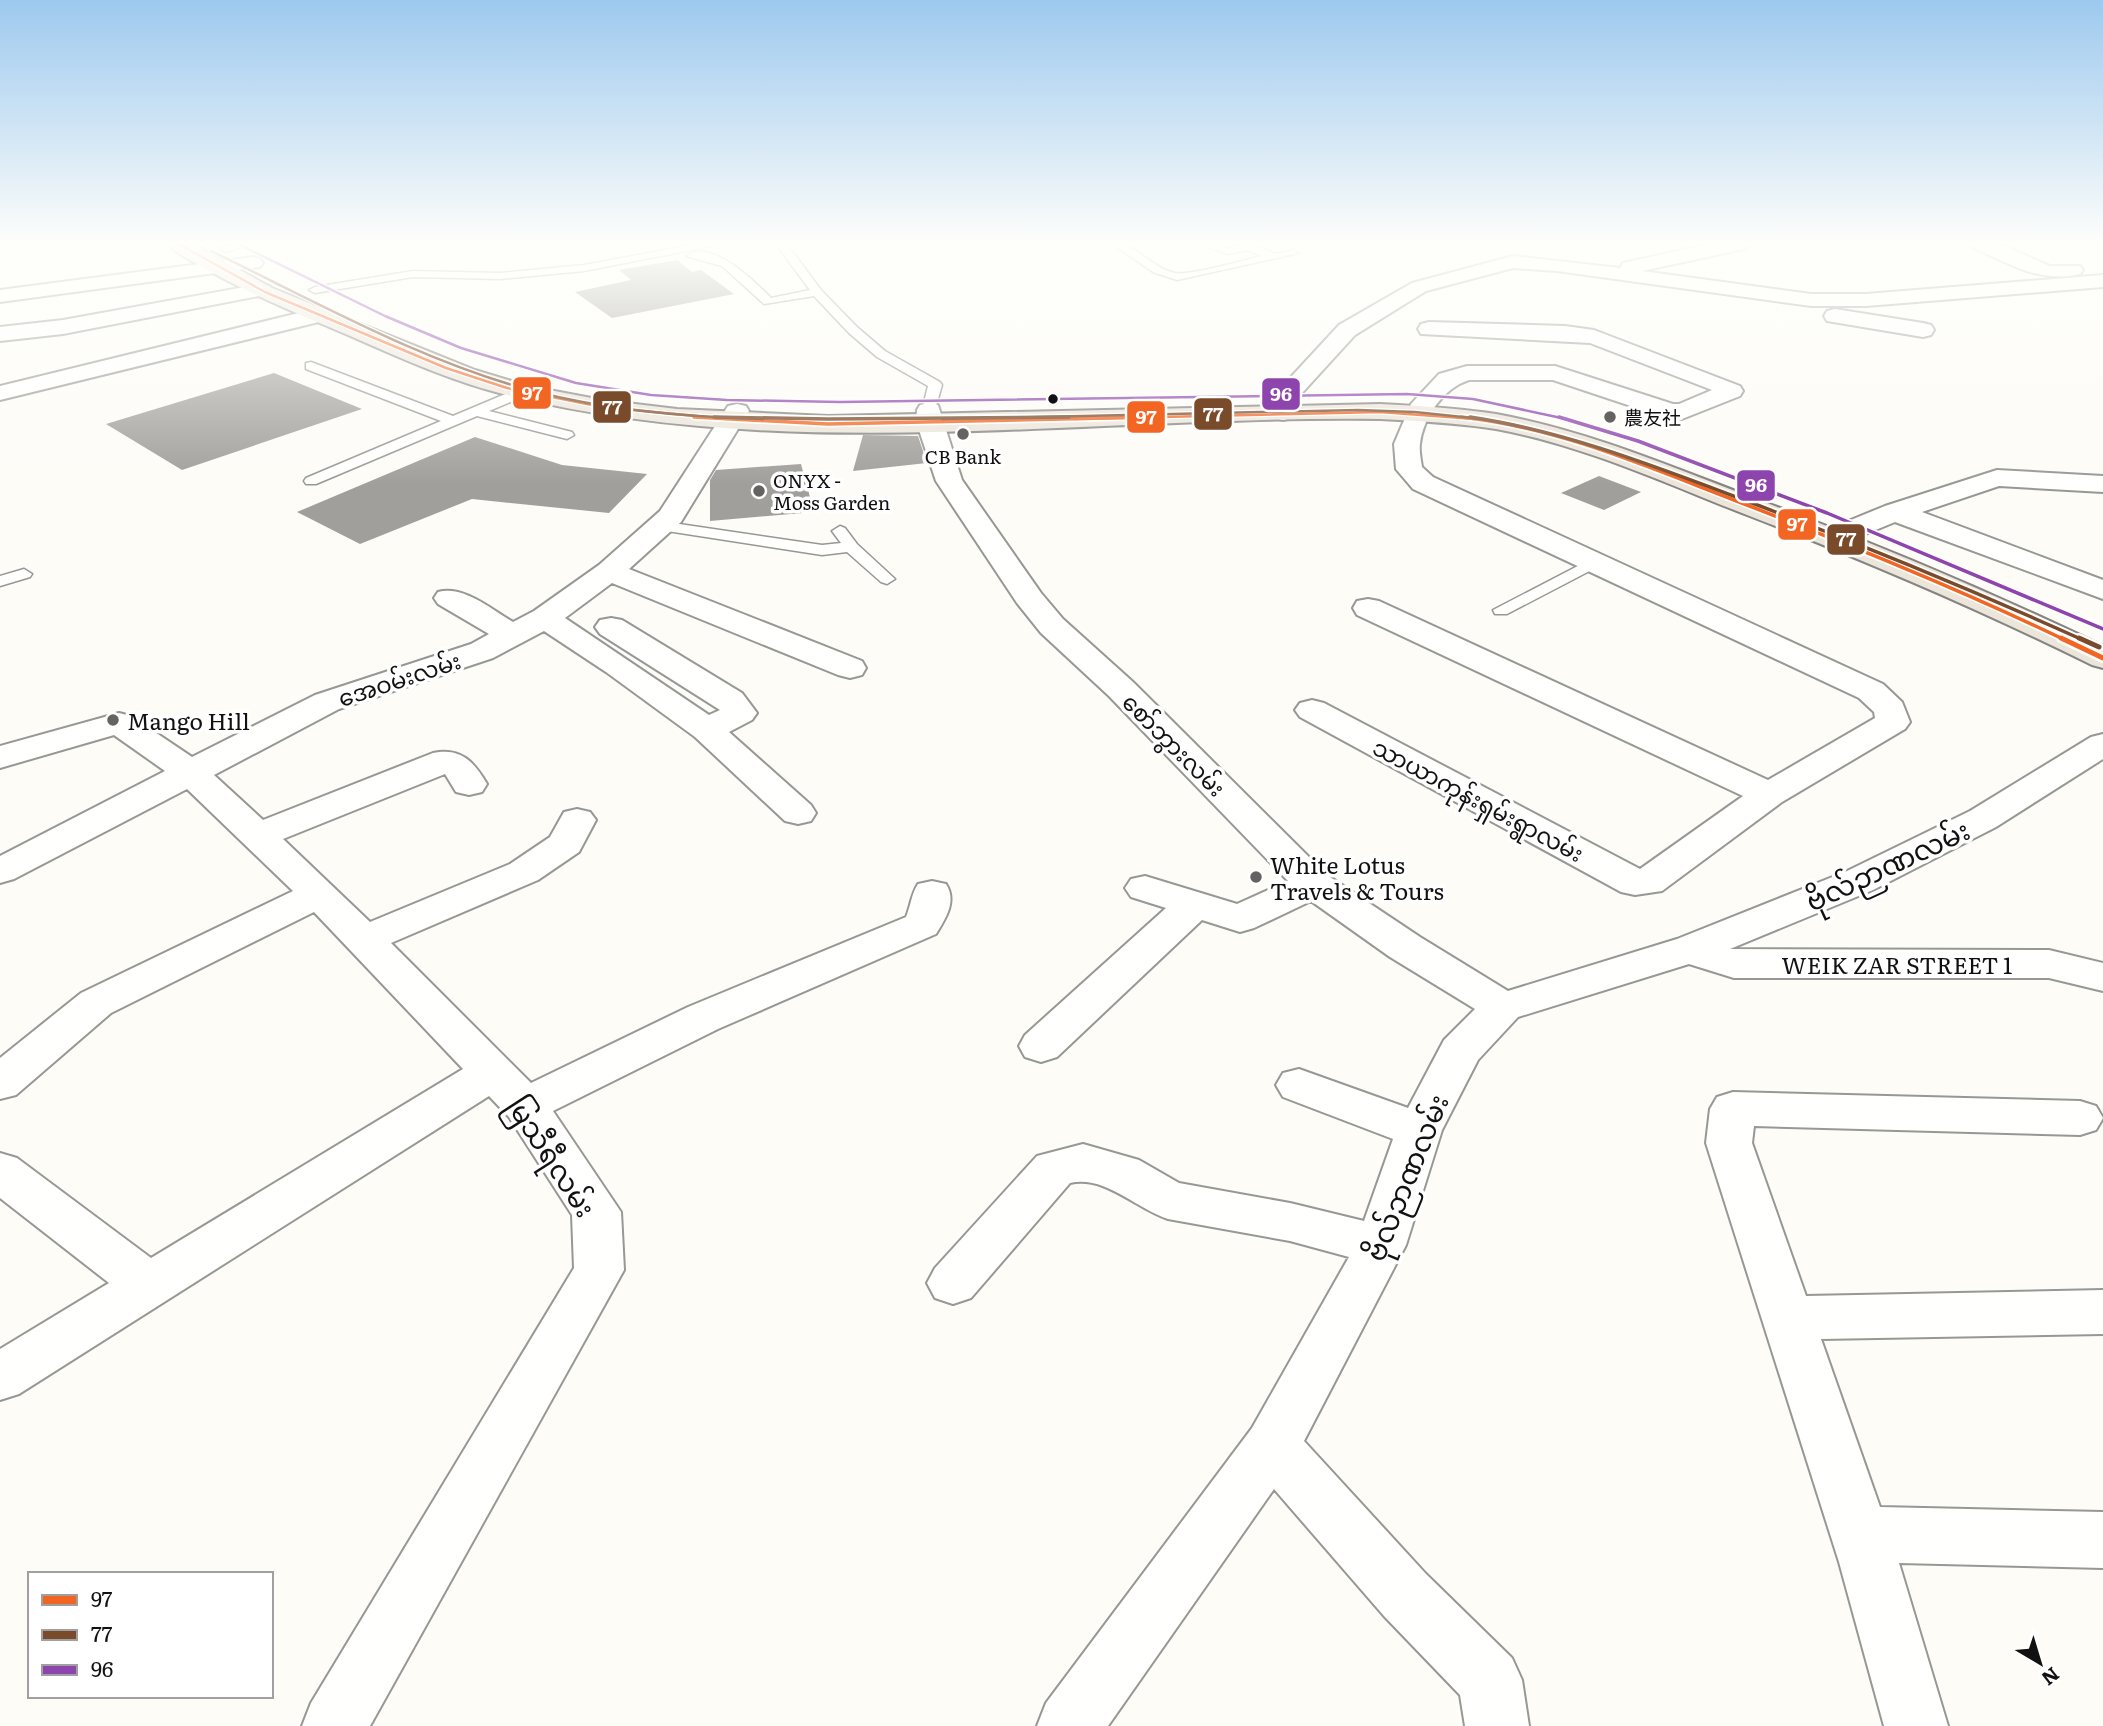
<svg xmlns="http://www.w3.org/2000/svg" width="2103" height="1726" font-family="Literata,'Noto Sans SC','Noto Sans Myanmar',serif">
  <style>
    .building { fill: #a19f9c }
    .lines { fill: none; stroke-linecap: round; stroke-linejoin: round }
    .service-casing { stroke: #979795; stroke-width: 3 }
    .minor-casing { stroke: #979795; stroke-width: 4 }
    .trunk-casing { stroke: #858482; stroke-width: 4 }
    .service { fill: #fffffe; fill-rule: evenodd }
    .minor { fill: #fffffe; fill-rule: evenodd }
    .trunk { fill: #ece5da; fill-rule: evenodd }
    .bus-1-far2-casing { stroke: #fff; stroke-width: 5 }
    .bus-1-far1-casing { stroke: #fff; stroke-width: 7 }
    .bus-1-casing { stroke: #fff; stroke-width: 10 }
    .bus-2-far2-casing { stroke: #fff; stroke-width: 5 }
    .bus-2-far1-casing { stroke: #fff; stroke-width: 7 }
    .bus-2-casing { stroke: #fff; stroke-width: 10 }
    .bus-3-far1-casing { stroke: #fff; stroke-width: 5 }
    .bus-3-casing { stroke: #fff; stroke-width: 7 }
    .bus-1-far2 { stroke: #f26522; stroke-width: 2.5 }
    .bus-1-far1 { stroke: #f26522; stroke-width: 3.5 }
    .bus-1 { stroke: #f26522; stroke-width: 5 }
    .bus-2-far2 { stroke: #7a4b2a; stroke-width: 2.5 }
    .bus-2-far1 { stroke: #7a4b2a; stroke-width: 3.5 }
    .bus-2 { stroke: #7a4b2a; stroke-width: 5 }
    .bus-3-far1 { stroke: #8e44ad; stroke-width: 2.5 }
    .bus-3 { stroke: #8e44ad; stroke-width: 3.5 }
    .bus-dot { fill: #111; stroke: #fff; stroke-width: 2.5 }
    .poi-dot { fill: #646362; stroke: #fff; stroke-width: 2.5 }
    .labels { text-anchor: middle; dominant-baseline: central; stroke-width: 7; stroke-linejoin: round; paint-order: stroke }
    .far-poi-label { font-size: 19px; fill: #111; stroke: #fff; text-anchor: start }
    .street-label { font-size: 23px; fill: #111; stroke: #fff }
    .poi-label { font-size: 23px; fill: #111; stroke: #fff; text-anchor: start }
    .near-street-label { font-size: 28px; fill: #111; stroke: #fff }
    .line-badge { stroke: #fff; stroke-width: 2.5 }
    .badge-label { font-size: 19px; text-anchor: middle; font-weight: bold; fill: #fff }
  </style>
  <rect width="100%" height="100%" fill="#fdfcf7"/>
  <path class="building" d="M677,260l15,12 9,-2 33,24 -122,24 -37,-26 56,-12 -12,-10z
    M274,373l88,36 -180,61 -76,-46z
    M863,435l55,1 9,27 -74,8z
    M475,437l87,28 85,9 -38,39 -137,-14 -112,45 -63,-32z
    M801,464l13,48 -104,9v-41l6,-10z
    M1599,476l42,16 -37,18 -43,-17z"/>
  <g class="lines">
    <g class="service-casing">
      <path id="service" d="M235,243h20l-30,9 -5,-3z
        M702,243h25l-143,28 -84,8 -87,-2 -98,16 -6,-3 6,-3 98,-16 87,2 84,-8z
        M775,243h11l35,47 36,37 28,24 55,31 2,3 -8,28h-10l-2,-3 6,-24 -51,-29 -28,-24 -35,-37 -50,8 -42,-38 -36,-10c26,-18 68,25 85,42l39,-8z
        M1111,243c25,0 40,25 64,30 15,3 69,-13 87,-17l-14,-6 -20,4 -30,-11h17l13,5 23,-5 24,11 19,-4 5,3 -122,27 -24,-8z
        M311,362l142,54 64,-27h10v6l-38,16 83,21 2,3 -7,4 -90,-23 -161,68h-10l-2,-3 2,-3 135,-57 -135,-52v-6z
        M659,521l163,24 19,-2 -9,-12 8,-5 5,2 12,16 38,35 -8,5 -6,-2 -34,-30 -25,3 -168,-26 -3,-3z
        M1595,557l6,2 2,3 -2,3 -94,49h-12l-2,-4z
        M24,569l8,5 -2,3 -30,9v-10z"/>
    </g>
    <g class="minor-casing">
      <path id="minor" d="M1714,243h40l-10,6 -102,22 169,23h55l237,-19v12l-237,19h-55l-254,-35 -44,-3 -87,23 -71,44 -63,69 3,9 -3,5 -9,2 -9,-2 -7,-15 72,-78 73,-42 101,-27 107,12 3,-5z
        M1969,243h28l53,23h30l3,4 -3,4c-40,10 -72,-11 -108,-27z
        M253,257l7,2 3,4 -3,4 -260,35v-12z
        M262,284l7,2 4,4 -4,4 -206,40 -63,7v-14l63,-7z
        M319,308l8,2 3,5 -3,5 -327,80v-14z
        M1835,309l88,14 8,2 3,5 -3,5 -8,2 -96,-16 -3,-5 3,-5z
        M1429,322l136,4 29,4 146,56 3,5 -3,5 -58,23 -21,-3 -108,-36h-84c-26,8 -46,38 -49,64 -1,7 1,16 2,23l11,10 450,207 19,18 8,20 -5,7 -123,73 -120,89 -27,4 -14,-3 -321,-175 -5,-7 5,-7 12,-3 12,3 316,166 103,-73 -386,-181 -4,-7 4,-7 11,-2 11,2 389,179 107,-62 -1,-6 -15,-14 -446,-209 -17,-20 -2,-25 17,-40 28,-30 28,-8h88l118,38h6l33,-14 -122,-47 -169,-9 -3,-5 3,-5z
        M929,403l9,2 24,75 79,113 22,26 70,63 194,193 93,62 88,54 169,-52 168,-67 125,-61 121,-74 12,-3v25l-107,68 -123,63 -143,59 319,1 54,13v28l-54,-13h-315l-45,-14 -171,53 -40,43 -36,70 -36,115 -102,196 122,133 86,84 10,22 7,46h-64l-5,-31 -76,-79 -110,-127 -166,237h-71l9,-23 206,-275 97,-171 -59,-16 -122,-22c-33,-11 -63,-44 -98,-36l-99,115 -18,6 -18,-6 -8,-15 8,-15 102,-112 46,-12 56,16 40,23 111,20 74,18 29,-82 -110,-42 -7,-12 7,-12 16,-4 109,39 36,-68 31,-31 -85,-52 -79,-56 -57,27 -14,4 -38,-12 -145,137 -16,5 -16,-5 -6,-11 6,-11 141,-127 -35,-11 -6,-9 6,-9 14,-3 92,28 51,-23 -179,-185 -68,-63 -24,-30 -81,-122 -20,-60 1,-11 3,-5z
        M737,404l9,2 3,5 -68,111 -52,47 233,92 4,7 -4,7 -12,3 -12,-3 -226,-92 -47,35 144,97 11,-5 -120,-76 -5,-7 5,-7 11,-2 11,2 120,73 15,20 -5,7 -23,12 82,73 5,8 -5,8 -13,3 -13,-3 -90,-84 -89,-65 -62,-41 -51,27 -154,51 -125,66 49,45 170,-67c28,-6 41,9 54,31l-5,8 -13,3 -13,-3 -11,-18 -162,65 87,83 140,-58 40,-27 14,-25 13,-3 13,3 6,8 -17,32 -41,28 -147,63 140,140 157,-76 218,-90c5,-12 5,-22 12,-33l14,-3 14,3c11,17 0,34 -10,50l-218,95 -165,82 68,101 3,58 -254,456h-68l9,-23 263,-435 -2,-53 -63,-98 -20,-21 -470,298 -19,6v-51l109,-66 -109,-85v-45l17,5 134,100 312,-189 -149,-157 -203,101 -95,82 -16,4v-41l81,-65 212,-102 -106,-102 -173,90 -14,4v-27l165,-85 -51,-36 -114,33v-22l119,-33 12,3 61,41 123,-62 156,-51 18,-10 -51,-30 -4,-6 4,-6c26,-7 54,18 75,30l21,-11 65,-46 61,-54 68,-105z
        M1997,470l106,6v16l-104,-6 -77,26 181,68v19l-208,-77 -34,14 -10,3 -10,-3 -4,-6 4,-6 44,-18z
        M1733,1092l347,9 16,5 7,12 -7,12 -16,5 -326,-9 -2,17 54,153 297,-6v44l-282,5 59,168 223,5v56l-204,-5 49,163h-64l-45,-164 -133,-419 4,-34 7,-12z"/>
    </g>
    <g class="trunk-casing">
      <path id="trunk" d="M166,243h25l81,45 203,82 53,16 74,14 75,9 151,7 552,-12c39,2 78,4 116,10 94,17 183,56 271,89 114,43 226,90 336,143v22l-11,-3c-113,-56 -228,-105 -345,-150 -82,-32 -164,-70 -251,-86 -38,-6 -77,-8 -116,-10 -290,-4 -591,47 -877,-25 -63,-16 -121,-45 -181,-70 -43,-18 -84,-36 -125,-60 -10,-6 -23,-12 -31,-21z"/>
    </g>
    <use href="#service" class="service"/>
    <use href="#minor" class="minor"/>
    <use href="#trunk" class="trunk"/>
    <g class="bus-1-far2-casing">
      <path id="bus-1-far2" d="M177,243l88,49 181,76 61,20 95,19 125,12
        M1074,419l306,-7 95,7"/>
    </g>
    <g class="bus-1-far1-casing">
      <path id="bus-1-far1" d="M694,417l134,7 326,-7
        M1461,417c94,10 180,47 268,81 113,44 226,89 336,142"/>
    </g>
    <g class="bus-1-casing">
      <path id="bus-1" d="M2061,638l42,20"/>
    </g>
    <g class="bus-2-far2-casing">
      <path id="bus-2-far2" d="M211,251c106,51 211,111 326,141 73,19 150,25 226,27
        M942,419l416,-9 57,2 67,7"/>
    </g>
    <g class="bus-2-far1-casing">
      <path id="bus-2-far1" d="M714,417l114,2 241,-2
        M1470,417c94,14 181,48 269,81 116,44 231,91 344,142"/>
    </g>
    <g class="bus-2-casing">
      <path id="bus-2" d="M2079,638l20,9"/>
    </g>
    <g class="bus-3-far1-casing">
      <path id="bus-3-far1" d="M236,243l149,73 76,32 115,35 75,12 76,5 113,2 567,-8 66,5 93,20"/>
    </g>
    <g class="bus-3-casing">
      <path id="bus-3" d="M1559,417l79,24 189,72 276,116"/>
    </g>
    <use href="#bus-1-far2" class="bus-1-far2"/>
    <use href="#bus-1-far1" class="bus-1-far1"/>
    <use href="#bus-1" class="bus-1"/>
    <use href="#bus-2-far2" class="bus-2-far2"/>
    <use href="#bus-2-far1" class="bus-2-far1"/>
    <use href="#bus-2" class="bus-2"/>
    <use href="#bus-3-far1" class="bus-3-far1"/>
    <use href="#bus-3" class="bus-3"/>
  </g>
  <linearGradient id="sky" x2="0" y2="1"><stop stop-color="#9dc9ee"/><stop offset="0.5" stop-color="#fefefb"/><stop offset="1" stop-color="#fefefb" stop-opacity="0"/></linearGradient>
  <rect width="2103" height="485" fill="url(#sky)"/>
  <circle class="bus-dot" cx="1053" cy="399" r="6"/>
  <g class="poi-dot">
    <circle cx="1610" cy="417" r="7"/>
    <circle cx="963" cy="434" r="7"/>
    <circle cx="759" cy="491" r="7"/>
    <circle cx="113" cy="720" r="7"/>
    <circle cx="1256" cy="877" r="7"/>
  </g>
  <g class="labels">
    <g class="far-poi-label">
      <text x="1624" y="417">農友社</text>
      <text x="963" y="456" text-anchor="middle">CB Bank</text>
      <text x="773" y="480">ONYX -<tspan x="773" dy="22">Moss Garden</tspan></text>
    </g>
    <g class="street-label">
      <text transform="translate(399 678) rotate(-18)">အေဝမ်းလမ်း</text>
      <text transform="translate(1175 744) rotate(45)">စော်ဘွားလမ်း</text>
      <text transform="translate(1479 799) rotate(28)">သာယာကုန်းရှမ်းရွာလမ်း</text>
      <text x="1897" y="964">WEIK ZAR STREET 1</text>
    </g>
    <g class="poi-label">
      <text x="127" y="720">Mango Hill</text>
      <text x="1270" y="864">White Lotus<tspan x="1270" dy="26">Travels &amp; Tours</tspan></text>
    </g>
    <g class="near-street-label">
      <text transform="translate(1887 864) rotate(-25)">ဗိုလ်ဉာဏလမ်း</text>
      <text transform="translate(553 1156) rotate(57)">မြသီရီလမ်း</text>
      <text transform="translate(1405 1177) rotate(-68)">ဗိုလ်ဉာဏလမ်း</text>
    </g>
  </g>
  <g class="line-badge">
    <rect x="512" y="376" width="40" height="34" rx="7" fill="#f26522"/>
    <rect x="1261" y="377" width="40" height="34" rx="7" fill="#8e44ad"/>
    <rect x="592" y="390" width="40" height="34" rx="7" fill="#7a4b2a"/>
    <rect x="1193" y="397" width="40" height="34" rx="7" fill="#7a4b2a"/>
    <rect x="1126" y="400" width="40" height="34" rx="7" fill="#f26522"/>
    <rect x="1736" y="469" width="40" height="33" rx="7" fill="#8e44ad"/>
    <rect x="1777" y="508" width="40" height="33" rx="7" fill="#f26522"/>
    <rect x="1826" y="523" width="40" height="33" rx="7" fill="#7a4b2a"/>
  </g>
  <g class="badge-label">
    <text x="532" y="400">97</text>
    <text x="1281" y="401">96</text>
    <text x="612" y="414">77</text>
    <text x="1213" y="421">77</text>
    <text x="1146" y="424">97</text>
    <text x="1756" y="492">96</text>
    <text x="1797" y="531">97</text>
    <text x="1846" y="546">77</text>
  </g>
  <rect x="28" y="1572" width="245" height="126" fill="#ffffff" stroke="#a0a0a0" stroke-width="2"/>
  <rect x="42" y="1595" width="35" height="10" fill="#f26522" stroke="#a0a0a0" stroke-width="2"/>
  <text x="91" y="1607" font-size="21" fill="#111111">97</text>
  <rect x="42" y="1630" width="35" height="10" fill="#7a4b2a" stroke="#a0a0a0" stroke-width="2"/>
  <text x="91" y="1642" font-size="21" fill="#111111">77</text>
  <rect x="42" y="1665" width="35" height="10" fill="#8e44ad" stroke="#a0a0a0" stroke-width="2"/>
  <text x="91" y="1677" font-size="21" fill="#111111">96</text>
  <g transform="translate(2040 1663) rotate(142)" stroke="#ffffff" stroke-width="5" paint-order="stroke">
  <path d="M0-5L12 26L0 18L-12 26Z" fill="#111111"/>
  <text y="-10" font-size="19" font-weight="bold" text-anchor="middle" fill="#111111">N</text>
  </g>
</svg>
